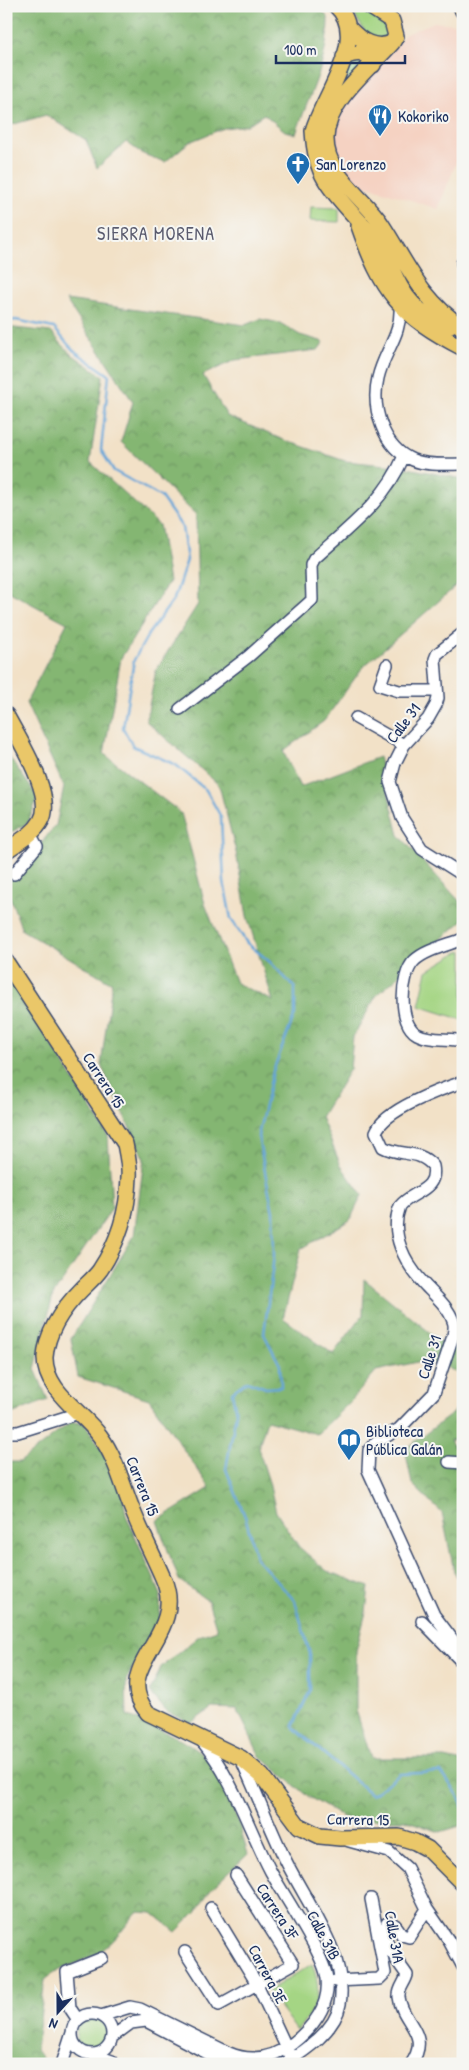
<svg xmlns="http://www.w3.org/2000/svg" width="469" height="2070" font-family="'Patrick Hand',sans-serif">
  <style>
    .built { fill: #f5d2c2 }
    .grass { fill: #a5d584; stroke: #608271 }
    .forest { fill: url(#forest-crowns); stroke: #507268 }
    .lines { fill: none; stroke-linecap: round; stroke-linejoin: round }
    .stream { stroke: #65a5d8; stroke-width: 2.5 }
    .minor-casing { stroke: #3b4a6e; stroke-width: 14 }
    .major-casing { stroke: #3b4a6e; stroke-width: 18 }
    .minor { stroke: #fff; stroke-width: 11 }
    .major { stroke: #eac769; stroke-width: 15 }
    .labels { text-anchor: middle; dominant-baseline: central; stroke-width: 4; stroke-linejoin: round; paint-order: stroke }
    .poi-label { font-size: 16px; fill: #1b2f5e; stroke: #f6f6f2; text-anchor: start }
    .street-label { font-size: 16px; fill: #1b2f5e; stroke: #f6f6f2 }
    .neighbourhood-label { font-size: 18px; letter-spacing: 1px; fill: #5a5b6e; stroke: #f6f6f2 }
  </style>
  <defs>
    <pattern id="forest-crowns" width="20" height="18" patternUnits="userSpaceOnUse" patternTransform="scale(1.25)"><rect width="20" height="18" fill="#84b672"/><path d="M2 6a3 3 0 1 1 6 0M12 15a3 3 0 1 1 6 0" fill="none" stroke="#6b9461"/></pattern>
  </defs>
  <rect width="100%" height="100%" fill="#f6f6f2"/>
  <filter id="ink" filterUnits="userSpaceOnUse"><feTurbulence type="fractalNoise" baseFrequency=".02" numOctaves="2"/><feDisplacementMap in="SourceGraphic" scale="10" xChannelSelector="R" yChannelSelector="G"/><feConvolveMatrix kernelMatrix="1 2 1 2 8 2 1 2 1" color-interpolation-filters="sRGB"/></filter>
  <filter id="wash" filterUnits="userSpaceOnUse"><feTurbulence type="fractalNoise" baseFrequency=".0096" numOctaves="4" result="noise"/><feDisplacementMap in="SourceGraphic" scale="20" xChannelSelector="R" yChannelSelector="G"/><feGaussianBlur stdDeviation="1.12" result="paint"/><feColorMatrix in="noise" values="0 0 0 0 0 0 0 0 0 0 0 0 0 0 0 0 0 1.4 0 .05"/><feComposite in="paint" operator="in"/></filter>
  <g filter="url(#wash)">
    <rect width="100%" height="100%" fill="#f2e1c7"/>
    <path class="built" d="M434,22l20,2 9,22v99l-25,64 -86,-28 -11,-15 -6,-16 -2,-19 4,-15 10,-16 59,-66z"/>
    <path class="grass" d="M349,6c16,0 39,12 41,29l-4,3 -16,2z
      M352,57l16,2 -28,33 -5,-1z
      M311,207l28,1v14l-29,-1z
      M463,951v69l-44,-14 8,-35 31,-19z
      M312,1964c12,31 4,42 -15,67l-29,-40z
      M76 2034a16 16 0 1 1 32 0a16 16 0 1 1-32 0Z"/>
    <path class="forest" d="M6,6h310l12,11c0,48 -18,74 -32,117l-11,-3 -21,-17 -17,11 -23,3 -35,14 -24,20 -22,-8 -17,-12 -29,26 -11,-28 -40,-25 -35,10 -5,12z
      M66,300l179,25 15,-6 20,4 20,12 24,7 -6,8 -83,10 -32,15 24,41 54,23 64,22 52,5 66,13v101l-100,87 -39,54 -41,30 17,36 79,-30 20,78 64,70v15l-87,76 -23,41 -3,32 -29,48 20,49 21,29 -12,25 -49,29 -18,69 50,36 30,-39 1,-36 80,65 19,-16v49l-19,-12 -26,-3 -42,9 -24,29 -35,34 -50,-14 -9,28 11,34 7,30 23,35 28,24 42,16 -3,25 -10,39v59l15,48h74l18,4v63l-23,7 -35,-12 -59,-1 -40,-24 -46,-39 -23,-47 -25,-1 -21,15 -24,-11 -17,-20 11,-25 38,-31 18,-6 -9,-29 -29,-21 -22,-59 53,-33 -61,-89 -71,-22 -7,-38 63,-103 10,-77 -43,-94 11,-82 -90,-53 -16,-44 50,-61 8,-38 -38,-84 41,-80 -61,-33v-263l45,5 19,21 33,23 -13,86 69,63 10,56 -48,77 -17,96 77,59 24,91 31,79 37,18 -26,-85 -11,-64 -17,-67 -73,-64 10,-51 42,-66 -2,-89 -75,-73 12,-40z
      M6,753l32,44 -10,26 -22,12z
      M6,970l102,166 4,72 -59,87 -18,74 13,31 -42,16z
      M463,1396v44h-13l13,25v123l-9,-17 -12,-58 -30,-29 -7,-35 47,-35z
      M71,1422l13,1 36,54 6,38 35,80 -2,29 -33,56 1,35c27,12 55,22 78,42 22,19 34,69 43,97l-38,36 -14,22 -20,20 -23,-19 -16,-1c-12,14 -24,33 -41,42 -18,10 -36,13 -51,26l-9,70 10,14h-40v-602h14z"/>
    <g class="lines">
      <path class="stream" d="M6,321l10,-1 38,8 19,22 36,25 -8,75 13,21 47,26 21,30 5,33 -13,39 -25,34 -15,27 -11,68 10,18 43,19 30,25 15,27 3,65 7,37 16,24 23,19 25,26v26l-22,57 -15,65 15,76 1,44 -10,78 16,31 1,22 -15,1 -19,-7 -15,11 4,21 -10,56 20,50 10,39 39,43 15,53v37l-17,36 79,68 28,-21 41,-2 17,23 5,12"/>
    </g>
  </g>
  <g filter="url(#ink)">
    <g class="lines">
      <g class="minor-casing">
        <path id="minor" d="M462,263h1
          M400,306c2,29 -16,45 -22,72 -7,30 5,70 35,82 14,6 35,4 50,4
          M463,633l-26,21 -2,5 3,39 -2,7 -8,14 -24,26 -9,18 -5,19 12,36 20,31 41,26
          M387,665l-7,20 19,6h38
          M180,709l69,-53 63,-56 -1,-35 3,-6c36,-33 71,-58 90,-103
          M356,718l48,27
          M14,874l23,-28 -7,-13
          M463,939c-15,6 -38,11 -49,22 -14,14 -16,63 3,73 13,7 32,4 46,7
          M463,1082c-22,7 -79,28 -87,50l7,15c19,10 36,2 50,19 5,25 -21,25 -33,40 -11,28 5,57 24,78 10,11 24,22 29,37 2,4 1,10 0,15l-19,57 -35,36 -24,14 -6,7 -1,20 66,145 29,38
          M6,1432h12l61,-19
          M449,1462l14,1
          M422,1621l41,42
          M241,1759c15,33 28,66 43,98 20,43 65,98 56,147 -4,26 -35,47 -56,60
          M349,1841l40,11 18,16 20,41 22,32 14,26
          M211,1908l46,76 32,69
          M185,1952l34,53 74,-41 -57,-89
          M335,1981l44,-2 6,-6 -14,-74
          M72 2034a20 20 0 1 1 40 0a20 20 0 1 1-40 0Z
          M101,2016l29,-9 10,2 89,44c23,10 44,5 64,-10 19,-15 37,-37 34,-64 -2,-23 -43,-83 -56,-107 -23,-44 -37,-92 -69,-131
          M78,2020l-8,-12 -3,-36 35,-14
          M112,2037l19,-14 15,-2 82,43
          M92,2054l20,7
          M62,2064l10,-31
          M411,2064c21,-31 -9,-40 -12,-67 -1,-8 6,-14 8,-22 -10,-15 -27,-33 -20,-52 8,-2 11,6 15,12l7,2 18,-28"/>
      </g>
      <g class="major-casing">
        <path id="major" d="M336,6c35,31 -14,91 -23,125 1,16 4,35 12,48 15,26 40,44 56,69 11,18 17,41 32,56 10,10 24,17 36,22
          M369,6l23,15 4,15 -4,7c-23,26 -65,58 -66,95 -1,37 38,59 56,87 27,42 38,73 81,103
          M461,6l2,5
          M349,28c12,13 25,22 43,15
          M344,57c9,-4 18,-6 26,0l3,8
          M359,226c23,66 41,90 104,122
          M6,715c12,23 50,82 35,106 -7,13 -23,21 -35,30
          M6,962l119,182c2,10 5,23 4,33 -1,33 -11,66 -29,93 -5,7 -12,13 -18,19 -19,19 -35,41 -37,68 -1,34 38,55 55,79 16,22 22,48 32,73 9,23 21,46 31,69 26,58 -55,88 -15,135l93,45 21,18 37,50 21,10 20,2 59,-1 16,5 13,7 35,35"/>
      </g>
      <use href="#minor" class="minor"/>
      <use href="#major" class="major"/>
    </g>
  </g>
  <defs>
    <g id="restaurant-pin" transform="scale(1.25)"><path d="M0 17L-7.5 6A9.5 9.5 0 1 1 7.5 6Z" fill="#1f6fb2" stroke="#f6f6f2"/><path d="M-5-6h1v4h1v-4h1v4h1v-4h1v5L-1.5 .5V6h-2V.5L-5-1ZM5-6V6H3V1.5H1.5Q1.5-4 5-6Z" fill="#fff"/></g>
    <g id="church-pin" transform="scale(1.25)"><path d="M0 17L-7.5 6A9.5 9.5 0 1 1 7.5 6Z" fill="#1f6fb2" stroke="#f6f6f2"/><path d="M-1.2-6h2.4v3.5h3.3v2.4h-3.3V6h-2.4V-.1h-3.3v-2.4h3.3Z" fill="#fff"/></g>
    <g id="library-pin" transform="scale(1.25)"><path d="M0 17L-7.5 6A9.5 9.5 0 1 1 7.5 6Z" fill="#1f6fb2" stroke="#f6f6f2"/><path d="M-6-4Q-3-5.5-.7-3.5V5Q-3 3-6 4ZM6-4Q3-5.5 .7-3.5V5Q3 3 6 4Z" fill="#fff"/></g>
  </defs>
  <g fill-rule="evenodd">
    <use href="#restaurant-pin" x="380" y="116"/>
    <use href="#church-pin" x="298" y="164"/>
    <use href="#library-pin" x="349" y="1440"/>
  </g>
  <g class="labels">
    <g class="poi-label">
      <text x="398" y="116">Kokoriko</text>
      <text x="316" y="164">San Lorenzo</text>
      <text x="366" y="1431">Biblioteca<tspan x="366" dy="18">Pública Galán</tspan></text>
    </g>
    <g class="street-label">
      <text transform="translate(403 723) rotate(-53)">Calle 31</text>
      <text transform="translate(104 1080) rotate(57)">Carrera 15</text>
      <text transform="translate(429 1357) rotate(-72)">Calle 31</text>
      <text transform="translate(143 1486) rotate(68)">Carrera 15</text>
      <text transform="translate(358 1819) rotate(1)">Carrera 15</text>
      <text transform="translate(278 1911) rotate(57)">Carrera 3F</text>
      <text transform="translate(324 1935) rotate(62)">Calle 31B</text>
      <text transform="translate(395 1937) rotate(80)">Calle 31A</text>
      <text transform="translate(268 1974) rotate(62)">Carrera 3E</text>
    </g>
    <g class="neighbourhood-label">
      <text x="156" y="233">SIERRA MORENA</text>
    </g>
  </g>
  <rect width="469" height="2070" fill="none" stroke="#f6f6f2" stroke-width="25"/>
  <g transform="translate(58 2012) rotate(201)" stroke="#f6f6f2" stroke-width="4" paint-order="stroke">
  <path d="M0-4L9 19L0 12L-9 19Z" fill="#1b2f5e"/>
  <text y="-8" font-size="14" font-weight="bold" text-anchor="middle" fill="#1b2f5e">N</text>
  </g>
  <path d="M276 55v8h129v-8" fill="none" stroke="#1b2f5e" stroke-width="2.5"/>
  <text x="284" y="55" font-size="15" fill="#1b2f5e" stroke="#f6f6f2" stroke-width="4" paint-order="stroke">100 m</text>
</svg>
